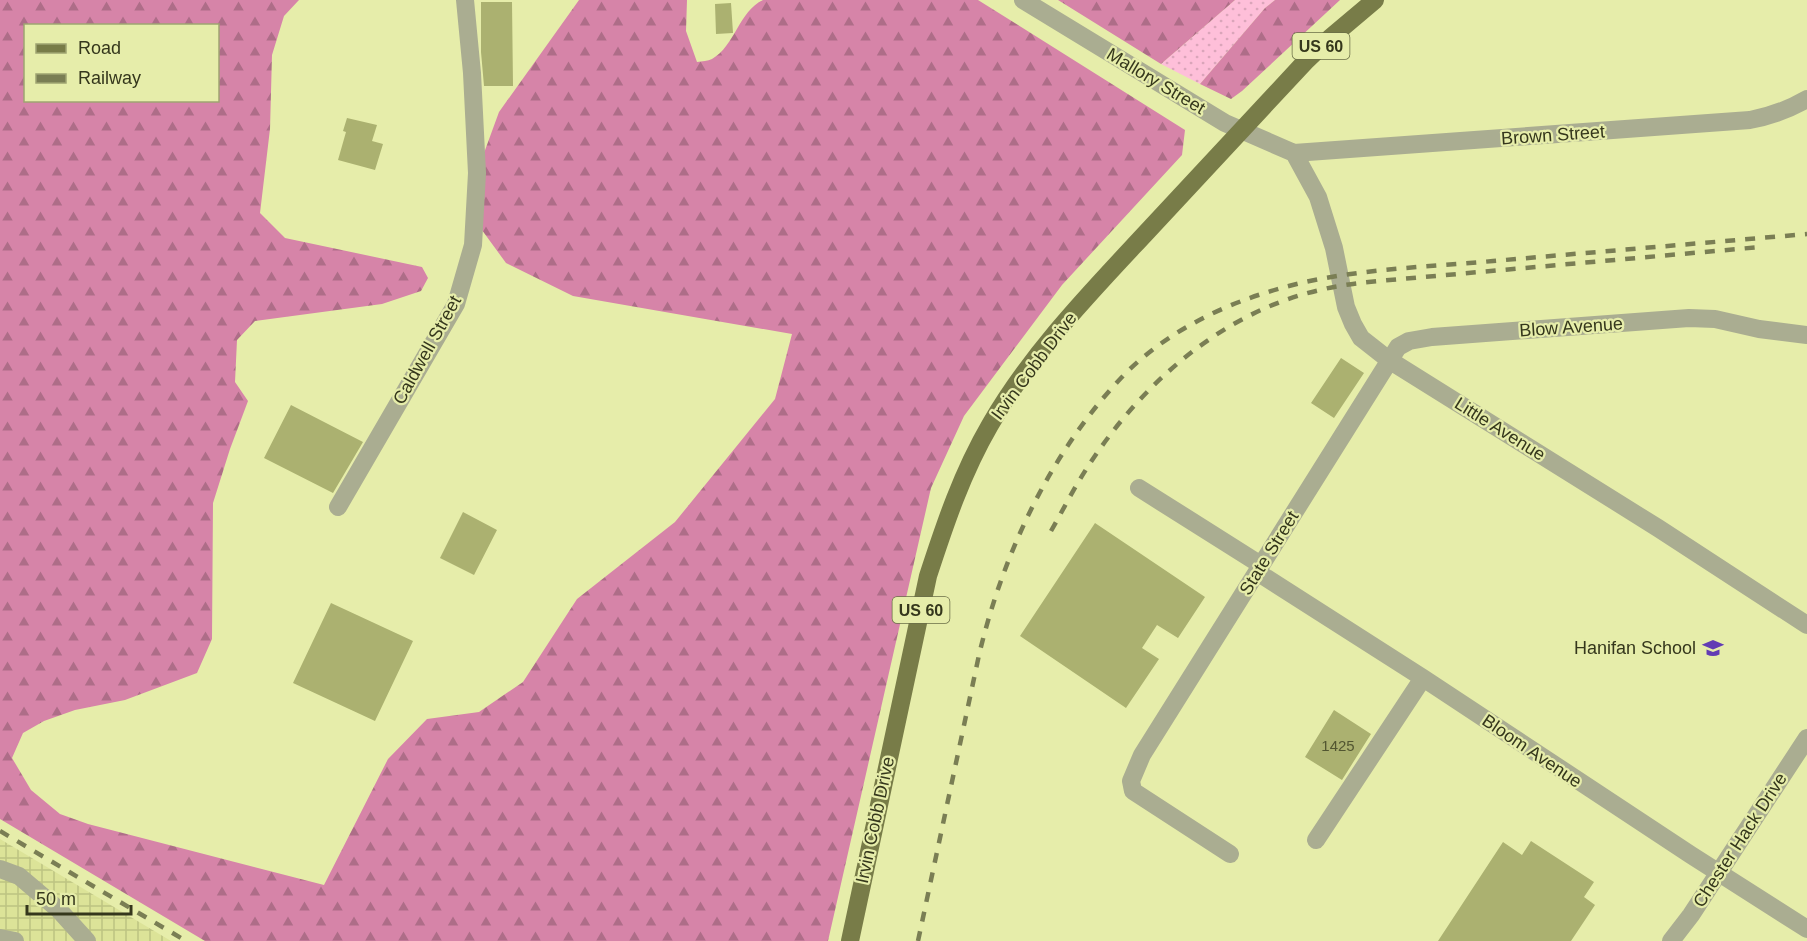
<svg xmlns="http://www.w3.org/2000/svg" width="1807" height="941" font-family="Helvetica,sans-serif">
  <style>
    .industrial { fill: url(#industrial-grid) }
    .grass { fill: url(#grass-dots) }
    .forest { fill: url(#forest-firs); fill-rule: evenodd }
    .building { fill: #abb170 }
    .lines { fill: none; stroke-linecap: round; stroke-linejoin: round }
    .minor { stroke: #aaad91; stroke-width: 18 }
    .major { stroke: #787c48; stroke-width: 18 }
    .rail { stroke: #7a7e54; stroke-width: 4.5; stroke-dasharray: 10 10; stroke-linecap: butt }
    .labels { text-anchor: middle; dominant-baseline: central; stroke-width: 4.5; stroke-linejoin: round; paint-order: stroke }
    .number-label { font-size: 15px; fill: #525631 }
    .shield { fill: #e6edaa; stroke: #6a6e47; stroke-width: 1.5 }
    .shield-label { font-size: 16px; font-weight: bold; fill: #35371c }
    .street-label { font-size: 18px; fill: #35371c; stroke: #e6edaa }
    .poi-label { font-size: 18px; fill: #35371c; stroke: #e6edaa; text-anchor: end }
  </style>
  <defs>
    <pattern id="industrial-grid" width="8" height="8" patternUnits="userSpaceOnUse" patternTransform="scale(1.5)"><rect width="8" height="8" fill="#dce398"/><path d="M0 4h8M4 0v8" fill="none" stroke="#bdc382"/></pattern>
    <pattern id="grass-dots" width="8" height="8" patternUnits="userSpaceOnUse" patternTransform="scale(1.5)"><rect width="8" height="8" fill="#febfd9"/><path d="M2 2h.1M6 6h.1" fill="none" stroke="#daa5ba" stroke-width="1.8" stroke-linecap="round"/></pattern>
    <pattern id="forest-firs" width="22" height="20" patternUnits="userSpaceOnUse" patternTransform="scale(1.5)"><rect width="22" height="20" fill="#d684a8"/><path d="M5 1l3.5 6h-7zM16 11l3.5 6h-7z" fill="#ae6d88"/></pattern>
  </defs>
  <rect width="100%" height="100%" fill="#e6edaa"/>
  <path class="industrial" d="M0,839l171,102h-171z"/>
  <path class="grass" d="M1235,0h40l-10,8 -65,76 -39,-20z"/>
  <path class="forest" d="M0,0h299l-15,16 -12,39 -2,74 -10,84 25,25 137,29 6,11 -7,13 -39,13 -127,17 -18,19 -2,42 13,19 -18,48 -17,54 -1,136 -15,34 -72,27 -50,10 -31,11 -21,12 -11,25 19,32 29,24 28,10 236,61 64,-126 39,-40 52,-7 44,-30 54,-83 98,-77 100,-123 17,-65 -219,-38 -67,-33 -27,-37 5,-73 15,-41 80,-112h108l-1,31 11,31c5,-1 11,-1 15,-3 23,-13 27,-48 51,-59h215l207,130 -3,25 -120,130 -98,131 -33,72 -103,453h-623l-205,-122zM26,26h192v74h-192z
    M1058,0h177l-74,64z
    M1275,0h65l-98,91 -11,8 -31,-15 65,-76z"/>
  <path class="building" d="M481,2h31l1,84h-29l-3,-34z
    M731,3l2,30 -17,1 -1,-30z
    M347,118l30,7 -5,16 11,3 -8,26 -37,-10 8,-28 -3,-1z
    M1341,358l23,15 -30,45 -23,-15z
    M291,405l72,37 -30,51 -69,-35z
    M463,512l34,18 -23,45 -34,-17z
    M1095,523l110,74 -27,41 -21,-13 -15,23 17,11 -33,49 -106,-72z
    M331,603l82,38 -38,80 -82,-38z
    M1334,710l37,24 -29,46 -37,-23z
    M1531,841l63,41 -10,15 11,8 -24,36h-133l65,-99 19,13z"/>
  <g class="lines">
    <path class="minor" d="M1023,0l202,123 69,30 456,-33c22,-4 38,-10 57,-21
      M1294,153l24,44 16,51 12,59 7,17 8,14 28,22 269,168 149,97
      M1139,488l122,77
      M338,507l118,-203 17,-59 4,-72 -5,-100 -7,-73
      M1257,572l166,106 268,177 116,74
      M1316,840l107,-162
      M1230,854l-97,-63 -2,-10 11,-26 256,-408 11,-6 23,-4 257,-19 26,1 44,10 48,6
      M0,869l19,7 40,34 28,31
      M0,938l15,3
      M1671,941l20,-26 116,-177"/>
    <path class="major" d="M850,941l78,-365c17,-52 34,-103 62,-151 41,-71 98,-130 154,-190 53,-57 107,-115 161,-173l25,-24 45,-38"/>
    <path class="rail" d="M1051,531c12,-21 23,-43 36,-63 53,-83 135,-156 233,-178 20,-5 39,-7 59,-9l381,-34
      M0,831l186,110
      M918,941l61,-286c24,-101 71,-202 143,-278 38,-40 93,-69 146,-85 72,-23 150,-24 225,-31 104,-9 209,-18 314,-27"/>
  </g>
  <defs>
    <g id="school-bare" transform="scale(1.62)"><path d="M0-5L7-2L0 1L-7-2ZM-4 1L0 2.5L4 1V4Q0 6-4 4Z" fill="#623cb4" stroke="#e6edaa" stroke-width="2.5" paint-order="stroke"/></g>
  </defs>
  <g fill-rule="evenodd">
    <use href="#school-bare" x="1713" y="648"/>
  </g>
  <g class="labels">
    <g class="number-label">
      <text x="1338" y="745">1425</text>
    </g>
    <g class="shield">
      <rect x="1292.5" y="33" width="57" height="26" rx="4.5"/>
      <rect x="892.5" y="597" width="57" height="26" rx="4.5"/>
    </g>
    <g class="shield-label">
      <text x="1321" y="46">US 60</text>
      <text x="921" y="610">US 60</text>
    </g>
    <g class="street-label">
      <text transform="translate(1156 81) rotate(31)">Mallory Street</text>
      <text transform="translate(1553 135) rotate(-4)">Brown Street</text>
      <text transform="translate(1571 327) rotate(-4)">Blow Avenue</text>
      <text transform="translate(427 350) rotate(-61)">Caldwell Street</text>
      <text transform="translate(1034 366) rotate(-53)">Irvin Cobb Drive</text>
      <text transform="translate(1500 429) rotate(32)">Little Avenue</text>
      <text transform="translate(1269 553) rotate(-58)">State Street</text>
      <text transform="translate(1532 751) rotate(34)">Bloom Avenue</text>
      <text transform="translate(875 820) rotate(-78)">Irvin Cobb Drive</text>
      <text transform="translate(1740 840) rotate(-57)">Chester Hack Drive</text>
    </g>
    <g class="poi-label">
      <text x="1696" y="648">Hanifan School</text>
    </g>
  </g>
  <rect x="24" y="24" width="195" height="78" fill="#e6edaa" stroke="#9fa471" stroke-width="1.5"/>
  <rect x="36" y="44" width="30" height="9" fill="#787c48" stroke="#9fa471" stroke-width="1.5"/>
  <text x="78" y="54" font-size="18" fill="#35371c">Road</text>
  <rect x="36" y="74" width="30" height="9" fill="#7a7e54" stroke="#9fa471" stroke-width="1.5"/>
  <text x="78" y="84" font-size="18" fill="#35371c">Railway</text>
  <path d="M27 905v9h104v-9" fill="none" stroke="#35371c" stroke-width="3"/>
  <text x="36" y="905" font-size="18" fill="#35371c" stroke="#e6edaa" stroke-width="4.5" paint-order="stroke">50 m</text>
</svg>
